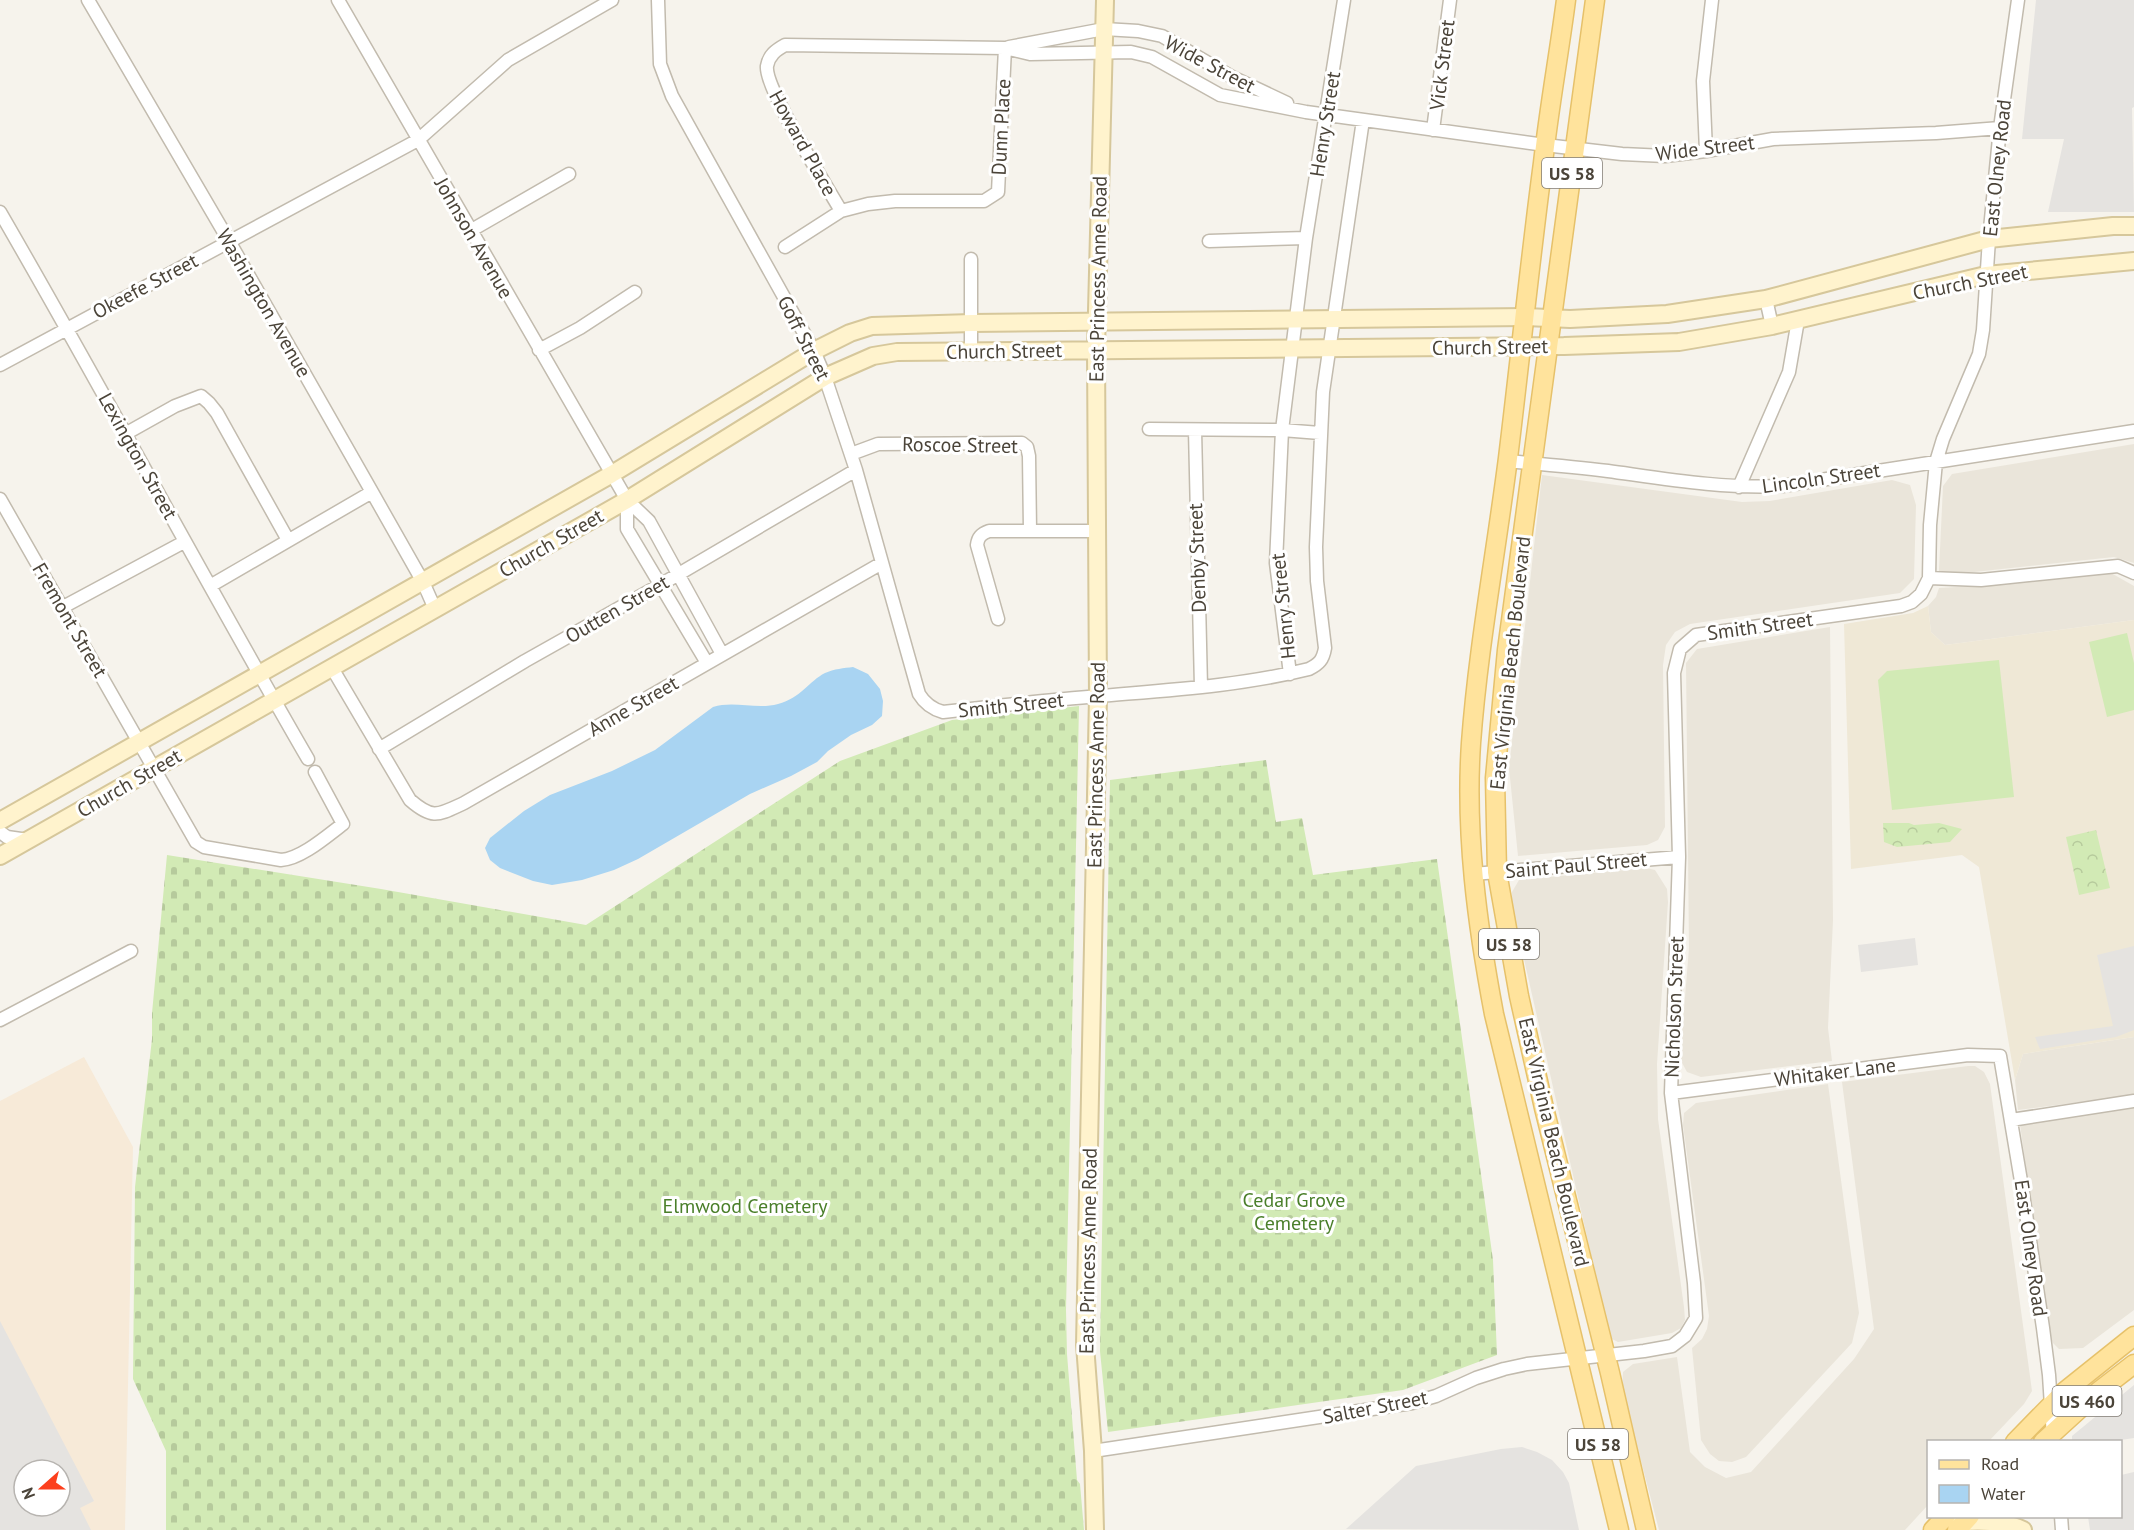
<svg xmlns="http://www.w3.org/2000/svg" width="2134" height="1530" font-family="'PT Sans',sans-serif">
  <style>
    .residential { fill: #eae5da }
    .commercial { fill: #f7ead8; fill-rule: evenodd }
    .education { fill: #efe8d6 }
    .cemetery { fill: url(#cemetery-stones) }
    .park { fill: url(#park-crowns) }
    .garden { fill: #d2eab5 }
    .parking { fill: #e5e3e0; fill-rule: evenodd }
    .water { fill: #a9d4f2 }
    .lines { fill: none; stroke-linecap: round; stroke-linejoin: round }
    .minor-casing { stroke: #c2bbae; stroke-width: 15 }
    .secondary-casing { stroke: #d6c79b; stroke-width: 20 }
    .primary-casing { stroke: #e6c16a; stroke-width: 21 }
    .minor { stroke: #fff; stroke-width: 12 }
    .secondary { stroke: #fff3cd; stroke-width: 16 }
    .primary { stroke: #ffe39c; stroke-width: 18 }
    .labels { text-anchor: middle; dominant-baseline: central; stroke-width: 6; stroke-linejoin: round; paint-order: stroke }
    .shield { fill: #fff; stroke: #817c74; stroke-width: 1.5 }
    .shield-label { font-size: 18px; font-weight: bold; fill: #4b4439 }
    .street-label { font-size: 20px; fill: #4b4439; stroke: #fff }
    .park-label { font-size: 20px; fill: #4a7f2a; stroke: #fff }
  </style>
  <defs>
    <pattern id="cemetery-stones" width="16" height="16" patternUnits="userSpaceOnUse" patternTransform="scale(1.5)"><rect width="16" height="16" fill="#d2eab5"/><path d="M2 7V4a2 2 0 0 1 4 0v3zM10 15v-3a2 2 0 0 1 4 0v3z" fill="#b6ca9c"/></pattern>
    <pattern id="park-crowns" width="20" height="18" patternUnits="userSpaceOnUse" patternTransform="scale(1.5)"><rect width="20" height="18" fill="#d2eab5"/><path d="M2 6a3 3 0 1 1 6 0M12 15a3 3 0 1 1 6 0" fill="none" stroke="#b6ca9c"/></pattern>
  </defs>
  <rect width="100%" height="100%" fill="#f6f3ec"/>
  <path class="residential" d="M2134,444v119l-20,-6 -158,17 -17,-3 4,-85 9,-12z
    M1542,475l200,27 28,-1 122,-21 18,5 6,20 -2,74 -14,14 -210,31 -15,8 -9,13 -3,20 2,162 -7,13 -11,5 -129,11 -9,-88z
    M2111,573l23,13v34l-189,25 -14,-13 -3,-26 8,-9 3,-9 70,-4z
    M1830,627l3,293 -5,108 4,33 -131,16 -14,-5 -7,-13 9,-111 -3,-285 11,-14z
    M1646,868l9,2 12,19 1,13 -11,162 1,55 26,188 1,13 -4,8 -9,5 -54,9 -8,-4 -99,-436 1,-10 7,-12z
    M2134,1037v58l-116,15 -3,-30 8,-26z
    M1968,1066h7l9,6 6,12 42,307 -8,13 -35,37 -61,1v63l-23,25h-246l-37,-142 1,-16 10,-8 44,-7 13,95 15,15 21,11 25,-6 103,-113 20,-30 -32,-247z
    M1828,1084l31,229 -7,30 -106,114 -14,5 -13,-1 -9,-7 -9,-14 -9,-92 10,-9 5,-10 2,-13 -26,-191 1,-12 12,-10z
    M2134,1108v202l-51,38 -24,1 -6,-6 -5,-11 -28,-208z"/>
  <path class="commercial" d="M84,1057l49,90 -8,383h-125v-429zM24,1470h36v36h-36z"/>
  <path class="education" d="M1928,606l3,26 14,13 189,-25v417l-111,17 -8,26 -36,-213 -17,-12 -111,14 -7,-245 69,-11z"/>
  <path class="cemetery" d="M1079,706l-13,604 1,44 10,126 3,4 4,46h-918v-79l-33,-72 2,-192 17,-148v-26l15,-158 214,34 205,36 254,-164 112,-41z
    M1266,760l10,62 26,-4 11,57 124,-16 56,401 4,95 -94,35 -295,42 -8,-81 10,-571z"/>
  <path class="park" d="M1883,823h26l5,2 25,-2 23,6 -12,13 -53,5 -13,-5z
    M2096,830l14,58 -31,7 -13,-58z"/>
  <path class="garden" d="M2127,633l7,30v47l-27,7 -18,-75z
    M1999,660l15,137 -122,13 -14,-130 9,-9z"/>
  <path class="parking" d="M2036,0h98v107l-2,1 2,104h-86l16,-73h-42z
    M1915,938l3,27 -57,7 -3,-27z
    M2134,946v84l-18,7 -76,12 -5,-12 78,-11 -16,-71z
    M0,1321l94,180 -14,7 11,22h-91zM24,1470h36v36h-36z
    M2134,1385v53l-20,3h-42v-5z
    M1522,1447l15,5 15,8 11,12 6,11 10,47 -233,-1 70,-63 85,-17z
    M2134,1472v58h-44l-2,-13 32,-1 1,-41z"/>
  <path class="water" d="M853,667l15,7 12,15 3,12 -1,15 -10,9 -21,10 -23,16 -11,11 -26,14 -41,18 -112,65 -24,11 -32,10 -30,5 -19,-4 -33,-13 -10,-8 -5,-12 5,-10 34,-27 26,-16 62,-24 43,-21 58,-43c21,-7 43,3 65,-3 23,-6 31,-23 47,-31 9,-4 19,-5 28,-6z"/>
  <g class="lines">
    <g class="minor-casing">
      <path id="minor" d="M88,0l141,241 143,251 51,90 12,27
        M338,0l289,500 22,21 73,133
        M658,0l2,64 12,32 142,255 11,26 31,93 63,224c6,10 13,15 24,18 52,-6 104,-12 156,-16 70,-6 141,-10 210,-27 10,-5 14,-9 16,-21l-8,-67 -1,-34 7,-155 40,-272
        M1009,47l95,-18 34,2 24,5 70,41 55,26
        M1433,130l17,-130
        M1706,151l-3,-70 9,-81
        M841,211c-14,-25 -77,-123 -74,-145 2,-11 9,-16 18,-21l220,3 25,6 101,-2 21,5 68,38 86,17 239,33 77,9 43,2 41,-5 67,-12 163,-6 64,-5
        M0,212c105,181 203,366 308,547
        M470,231l99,-57
        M1209,241l97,-3
        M785,247l56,-36 27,-7 27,-3h89l14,-9 7,-144
        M971,259v92
        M1766,299l6,27
        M539,350l41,-22 55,-36
        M0,365l418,-225 90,-80 104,-60
        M1149,429l133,1 38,3
        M1195,430l6,257
        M125,434l50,-28 26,-10 8,7 8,10 71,127
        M851,454l27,-10 144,-1 5,4 2,9 1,74
        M1507,461c34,3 68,6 101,10 58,8 115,18 174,15l352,-55
        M1739,487l50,-115 9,-52
        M0,499l196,343 8,5 77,13c20,-1 46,-24 62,-36l-28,-52
        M627,500v29l80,134
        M1929,578l52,2 137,-14 16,7
        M210,586l162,-94
        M63,607l121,-65
        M998,619l-21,-74c1,-8 4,-11 12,-14h109
        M332,668l78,132c23,20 28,15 54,3l418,-240
        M1290,674l-14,-111 6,-133 24,-192 38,-238
        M379,749l146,-88 135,-76 196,-115
        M0,832l7,5 21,3
        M1473,874l206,-17
        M0,1020l131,-69
        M1671,1093l297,-38 32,1 22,131 21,141 6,47 4,62
        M2011,1120l123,-19
        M1093,1451l319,-48 24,-7 40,-18 28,-9 23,-5 117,-13 28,-5 13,-10 11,-18 -2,-35 -23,-190 8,-236 -5,-184 6,-24 16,-14 205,-29 11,-4 9,-8 8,-16 1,-53 6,-63 7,-23 36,-85 4,-24 6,-91 11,-111 18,-128
        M2061,1516l1,14"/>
    </g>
    <g class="secondary-casing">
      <path id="secondary" d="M0,821l612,-347 202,-123 36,-18 22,-7 100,-3 554,-6 44,2 97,-5 99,-15 223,-60 124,-13h21
        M0,856l627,-356 198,-123 48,-21 24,-4 667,-6 115,-4 93,-16 214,-51 148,-14
        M1956,1523c21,-3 49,-2 67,7
        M1095,1530l-2,-79 -8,-106 13,-649 -2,-346 9,-350"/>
    </g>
    <g class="primary-casing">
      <path id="primary" d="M1566,0c-7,54 -17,108 -23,163 -13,98 -23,197 -35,295 -12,95 -30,190 -37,285 -6,91 6,181 23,271l125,516
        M1595,0l-88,650 -12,128 2,94 22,124 25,112 66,265 36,157
        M2015,1442l49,-50 70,-56
        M2043,1442l56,-51 35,-27
        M1933,1530l13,-14
        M1957,1530l13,-14"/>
    </g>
    <use href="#minor" class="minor"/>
    <use href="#secondary" class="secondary"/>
    <use href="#primary" class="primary"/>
  </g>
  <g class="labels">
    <g class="shield">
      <rect x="1542" y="158" width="60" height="30" rx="4.5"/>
      <rect x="1479" y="929" width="60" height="30" rx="4.5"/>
      <rect x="2052.5" y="1386" width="69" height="30" rx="4.5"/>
      <rect x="1568" y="1429" width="60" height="30" rx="4.5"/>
    </g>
    <g class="shield-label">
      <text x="1572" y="173">US 58</text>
      <text x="1509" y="944">US 58</text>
      <text x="2087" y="1401">US 460</text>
      <text x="1598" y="1444">US 58</text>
    </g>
    <g class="street-label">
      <text transform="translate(1210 64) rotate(28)">Wide Street</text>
      <text transform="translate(1442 65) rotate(-83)">Vick Street</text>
      <text transform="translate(1325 124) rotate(-81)">Henry Street</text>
      <text transform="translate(1001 127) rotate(-87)">Dunn Place</text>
      <text transform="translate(803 143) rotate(61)">Howard Place</text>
      <text transform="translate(1705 148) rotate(-7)">Wide Street</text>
      <text transform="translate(1997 168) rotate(-84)">East Olney Road</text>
      <text transform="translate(474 238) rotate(60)">Johnson Avenue</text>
      <text transform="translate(1098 279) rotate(-89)">East Princess Anne Road</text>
      <text transform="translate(1970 282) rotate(-11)">Church Street</text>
      <text transform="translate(145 286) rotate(-28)">Okeefe Street</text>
      <text transform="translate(264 303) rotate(60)">Washington Avenue</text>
      <text transform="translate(804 338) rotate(63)">Goff Street</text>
      <text transform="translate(1490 347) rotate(-1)">Church Street</text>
      <text transform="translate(1004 351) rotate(-1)">Church Street</text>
      <text transform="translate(960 445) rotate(1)">Roscoe Street</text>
      <text transform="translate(138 456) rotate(61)">Lexington Street</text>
      <text transform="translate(1821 478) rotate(-8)">Lincoln Street</text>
      <text transform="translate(551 543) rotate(-30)">Church Street</text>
      <text transform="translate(1197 558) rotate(-92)">Denby Street</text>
      <text transform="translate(1283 606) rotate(-96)">Henry Street</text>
      <text transform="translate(617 609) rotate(-30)">Outten Street</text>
      <text transform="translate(70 620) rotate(60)">Fremont Street</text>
      <text transform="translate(1760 626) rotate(-8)">Smith Street</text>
      <text transform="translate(1510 663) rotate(-84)">East Virginia Beach Boulevard</text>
      <text transform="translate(1011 705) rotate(-6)">Smith Street</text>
      <text transform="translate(633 706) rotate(-30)">Anne Street</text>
      <text transform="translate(1096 765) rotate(-89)">East Princess Anne Road</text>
      <text transform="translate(129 783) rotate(-30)">Church Street</text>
      <text transform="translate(1576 865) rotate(-5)">Saint Paul Street</text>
      <text transform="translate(1674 1007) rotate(-88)">Nicholson Street</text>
      <text transform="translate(1835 1072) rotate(-7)">Whitaker Lane</text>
      <text transform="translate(1554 1142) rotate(77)">East Virginia Beach Boulevard</text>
      <text transform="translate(2031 1248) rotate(82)">East Olney Road</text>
      <text transform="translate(1088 1251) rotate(-89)">East Princess Anne Road</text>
      <text transform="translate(1375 1407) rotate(-11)">Salter Street</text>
    </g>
    <g class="park-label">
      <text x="1294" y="1200">Cedar Grove<tspan x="1294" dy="23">Cemetery</tspan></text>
      <text x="745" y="1206">Elmwood Cemetery</text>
    </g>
  </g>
  <rect x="1927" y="1440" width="195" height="78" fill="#ffffff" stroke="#b7b4b0" stroke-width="1.5"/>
  <rect x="1939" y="1460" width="30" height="9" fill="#ffe39c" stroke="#b7b4b0" stroke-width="1.5"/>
  <text x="1981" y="1470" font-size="18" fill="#4b4439">Road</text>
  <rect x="1939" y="1485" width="30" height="18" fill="#a9d4f2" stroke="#b7b4b0" stroke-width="1.5"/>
  <text x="1981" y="1500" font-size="18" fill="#4b4439">Water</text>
  <g transform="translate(42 1488) rotate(249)"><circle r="28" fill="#ffffff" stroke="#b7b4b0" stroke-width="1.5"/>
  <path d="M0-4.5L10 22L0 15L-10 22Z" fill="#fc3f1d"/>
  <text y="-9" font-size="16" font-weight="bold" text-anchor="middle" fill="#4b4439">N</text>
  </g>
</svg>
